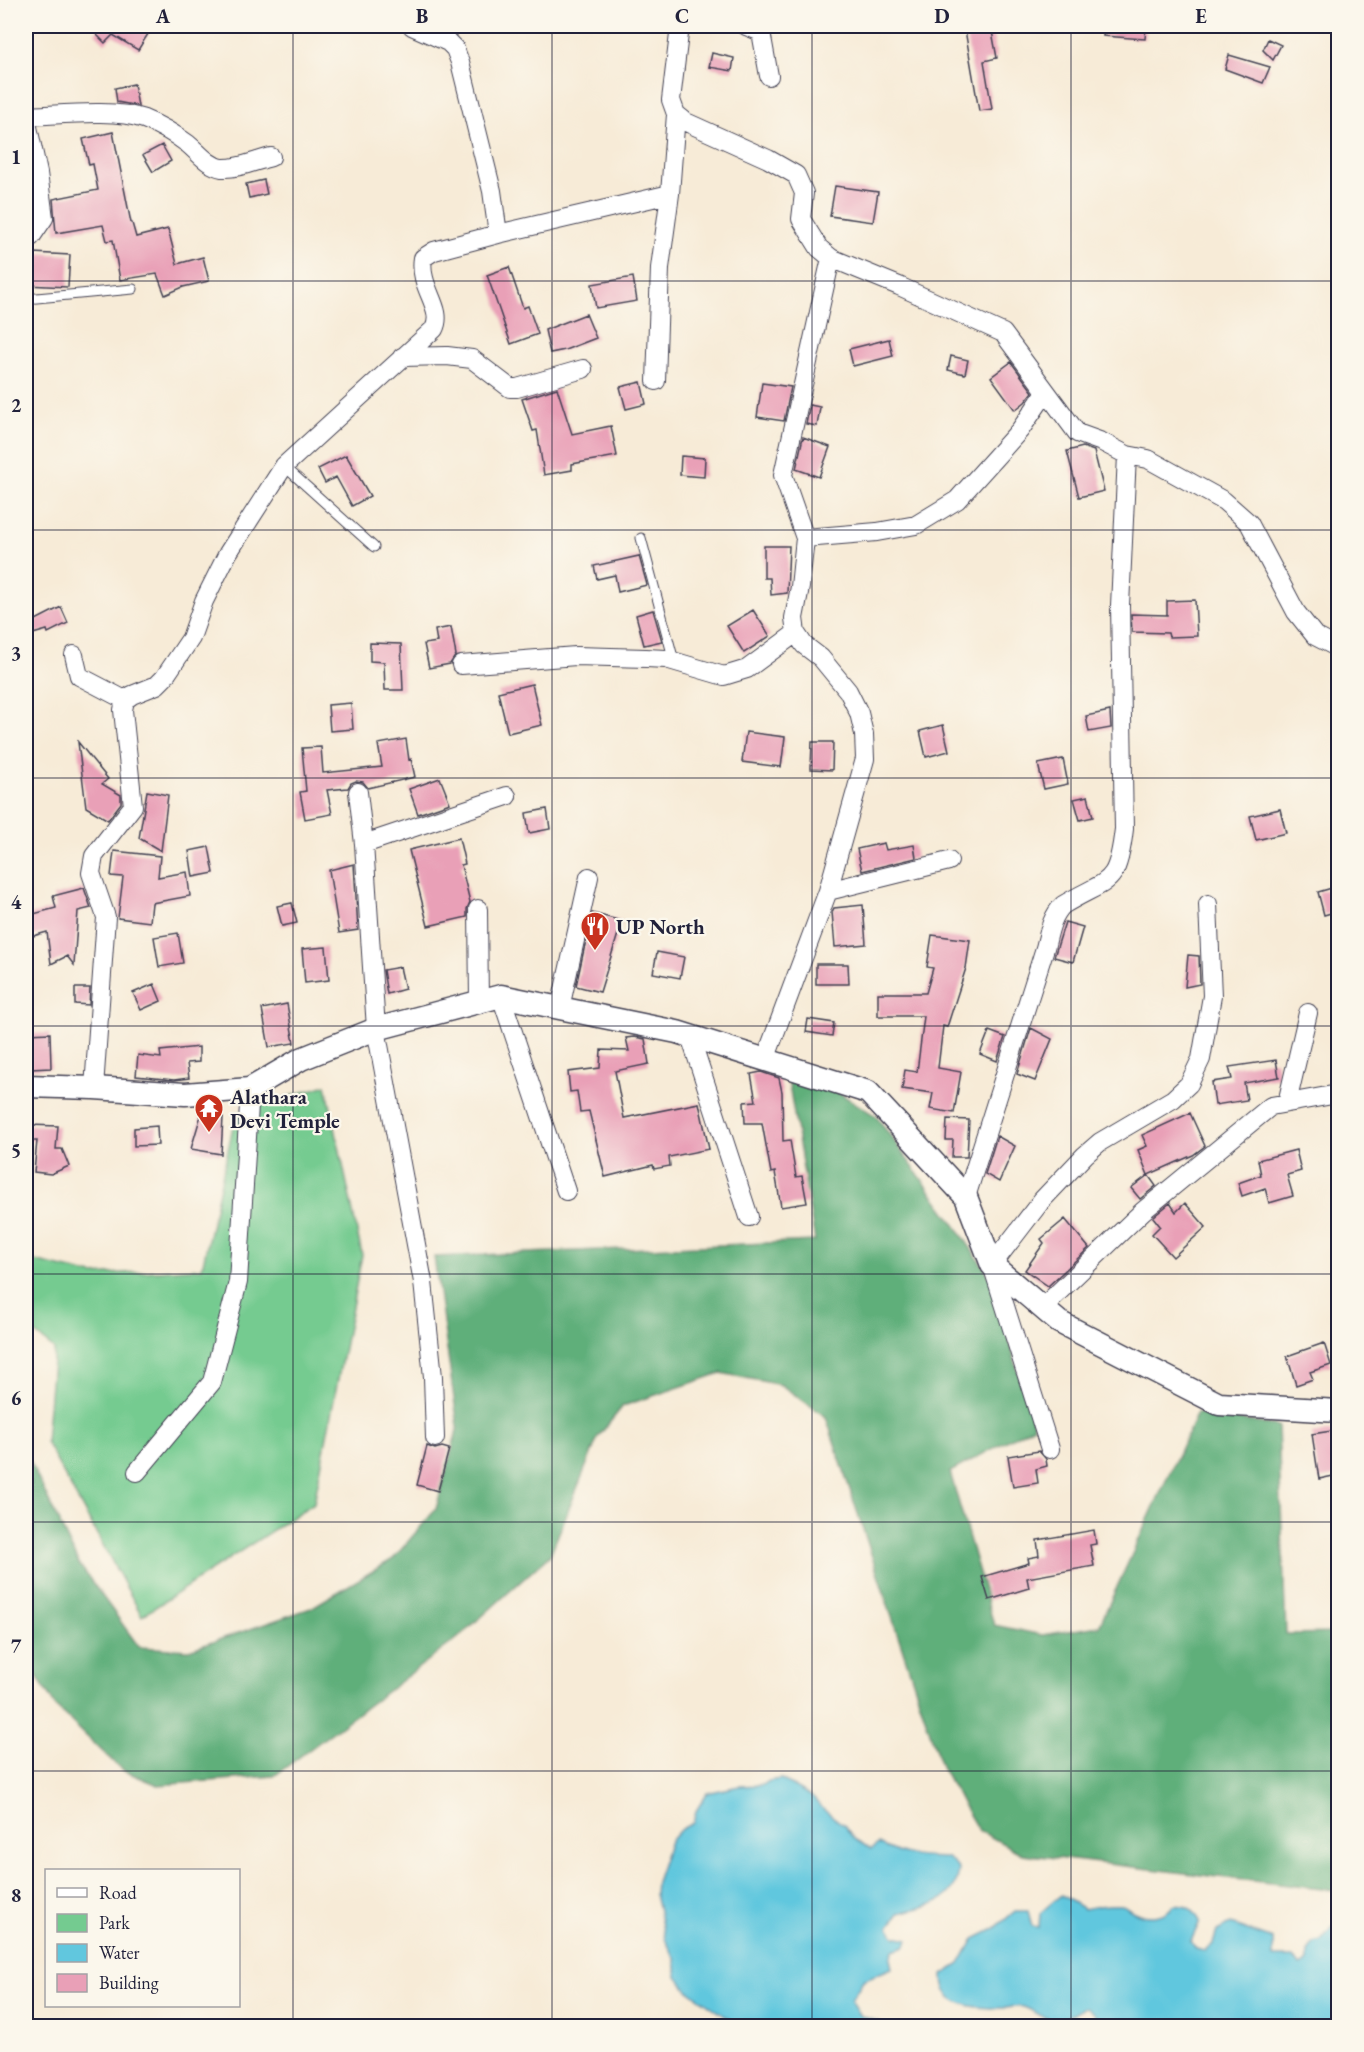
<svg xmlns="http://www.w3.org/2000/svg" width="1364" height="2052" font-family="'EB Garamond',serif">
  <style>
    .green { fill: #74cb90; stroke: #4b7666; stroke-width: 1.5 }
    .forest { fill: #5faf7a; stroke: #40685a; stroke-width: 1.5 }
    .water { fill: #61c7de; stroke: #42748c; stroke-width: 1.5 }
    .building { fill: #e9a0b7 }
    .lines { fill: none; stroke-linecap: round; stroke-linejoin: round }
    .service-casing { stroke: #424052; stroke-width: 11 }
    .minor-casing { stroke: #424052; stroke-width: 20 }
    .tertiary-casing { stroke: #424052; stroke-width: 25 }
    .service { stroke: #fff; stroke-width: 9 }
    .minor { stroke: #fff; stroke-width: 18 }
    .tertiary { stroke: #fff; stroke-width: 22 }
    .grid { fill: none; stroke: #22223b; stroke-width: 1.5; stroke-opacity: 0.55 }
    .labels { text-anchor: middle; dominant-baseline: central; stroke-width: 4.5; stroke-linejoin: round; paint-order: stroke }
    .poi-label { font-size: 21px; font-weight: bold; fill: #22223b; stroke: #fbf7ec; text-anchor: start }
    .neatline { fill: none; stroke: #22223b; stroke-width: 2 }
    .grid-label { font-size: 20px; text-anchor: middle; font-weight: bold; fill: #22223b }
  </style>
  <rect width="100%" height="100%" fill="#fbf7ec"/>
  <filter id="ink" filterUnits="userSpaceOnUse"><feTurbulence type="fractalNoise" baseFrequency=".0167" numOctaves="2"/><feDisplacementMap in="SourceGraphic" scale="12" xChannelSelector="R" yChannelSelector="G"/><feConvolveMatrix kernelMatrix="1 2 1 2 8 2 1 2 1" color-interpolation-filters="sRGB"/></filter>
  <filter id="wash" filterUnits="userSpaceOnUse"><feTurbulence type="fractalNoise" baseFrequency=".008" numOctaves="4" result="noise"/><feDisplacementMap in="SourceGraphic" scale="24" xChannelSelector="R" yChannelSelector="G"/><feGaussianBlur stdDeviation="1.35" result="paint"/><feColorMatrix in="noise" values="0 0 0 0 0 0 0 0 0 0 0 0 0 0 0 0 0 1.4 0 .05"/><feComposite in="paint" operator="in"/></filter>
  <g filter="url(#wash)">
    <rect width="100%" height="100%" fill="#f7ebd7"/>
    <path class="green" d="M326,1085l36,170 -48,248 -172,113 -96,-174 8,-93 -28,-23v-67l67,16 109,-7 34,-155z"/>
    <path class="forest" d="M788,1078l40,8 48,30 82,113 33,49 43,148 -84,46 44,153 48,10 57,-9 98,-213 81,13 8,208 52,-1v258l-316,-37 -44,-24 -36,-61 -116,-352 -45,-32 -60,-12 -98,33 -25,31 -48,118 -92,83 -184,138 -116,9 -36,-15 -67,-64 -29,-48v-205l53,111 60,83 50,3 122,-42 82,-49 43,-50 22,-82 -24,-170 381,-16z"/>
    <path class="water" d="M781,1779l30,17 13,14 20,15 10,14 17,10 7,-5c28,14 40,13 70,14l11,11c-3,34 -33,38 -60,44l-10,14 6,9 13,3 -2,7 -13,4 -3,9 2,9 -29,12 -12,20 10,16 29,10h-151l-51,-36 -11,-14 -2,-18 -10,-19 -10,-45 1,-12 14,-41 11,-12 12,-6 3,-12 11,-18 32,-7 24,-1 6,-4z
      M1061,1895l23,14c13,-3 25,-5 38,-4 5,1 7,5 12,7 13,6 30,6 39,-6 14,-2 20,3 27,15l-9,20 5,8 9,2 8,-7 4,-13 14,-7 42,15v18h21l6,9 8,-4v-10l5,-9 8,-2 10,-13 7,-4v102h-237l-6,-12 -9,-7c-11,2 -17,13 -29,13 -12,1 -23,-10 -34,-13 -6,-2 -13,1 -19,1 -18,0 -50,1 -59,-19 -2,-4 -2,-10 -2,-14l17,-11 14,-25 20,-10 21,-18h13l4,15 7,1 1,-14z"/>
    <g id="blocks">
      <path class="building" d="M98,26h55l-15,24 -25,-15 -8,8 -10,-10 6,-6z
        M991,26l6,32 -13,3 8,48 -13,2 -14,-81z
        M1104,26h42l-1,13 -42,-3z
        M1268,39l13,6 -8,15 -10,-10z
        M712,53l22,5 -2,13 -23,-4z
        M1229,55l41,12 -7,16 -38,-14z
        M134,84l4,22 -21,-4 -2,-14z
        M113,132l18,91h1l4,14 32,-8 9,35 26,-7 6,24 -26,6 -18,8 -8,-21 -37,6 -7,-40 -6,1 -4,-16 -47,8 -3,-34 45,-9 -5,-26 -4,1 -6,-26z
        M162,145l9,16 -18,11 -10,-17z
        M264,180l3,14 -18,4 -3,-14z
        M835,186l43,6 -5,30 -43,-6z
        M31,203l1,12 -3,5 -3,1v-17z
        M33,253l37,2 -2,32 -42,-2v-15l6,1z
        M509,267l14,41 5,-2 10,28 -27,10 -24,-69z
        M633,277l4,24 -41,7 -4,-24z
        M586,314l10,24 -31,12 -15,3 -5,-23z
        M889,339l4,17 -40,10 -4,-17z
        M951,356l17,4 -3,14 -17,-4z
        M1011,362l22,30 -8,10 -10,8 -24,-33z
        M641,382l5,22 -20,5 -6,-22z
        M762,383l29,4 -7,34 -27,-4z
        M557,388l15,46 39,-8 6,30 -45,8v6l-28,5 -7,-45 -4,1 -11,-32z
        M810,405l10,2 -3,19 -11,-2z
        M803,437l27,10 -11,30 -23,-8z
        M1083,447l11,4 10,40 -25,6 -12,-46z
        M346,455l24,41 -18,10 -16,-29 -11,6 -7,-14z
        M681,456l24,2 -1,19 -24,-2z
        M764,546h25l-2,47 -16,2 -1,-17h-6z
        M639,556l8,29 -29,7 -3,-17 -18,4 -3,-13z
        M1195,600l2,36 -28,1 -1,-4 -36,-1 -1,-18 36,1v-14z
        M61,607l7,16 -20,10 -1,-3 -21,6v-11z
        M653,610l9,31 -18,4 -8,-30z
        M753,610l17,26 -26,17 -17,-27z
        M451,627l5,28 -6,9 -21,4 -5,-24 13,-2 -2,-12z
        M370,643l31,1 2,46h-18l-1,-28 -14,-1z
        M532,684l10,41 -34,8 -10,-41z
        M351,703l2,26 -23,2 -2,-26z
        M1110,711l1,17 -22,4 -3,-16z
        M943,725l6,26 -23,6 -6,-26z
        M746,732l39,5 -4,30 -39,-5z
        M406,739l3,21 2,-1 4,18 -47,11 -5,-6 -7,-1 -5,2 -3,5 -21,2 5,24 -27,5 -5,-27 6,-1 -4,-43 19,-1 2,26 59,-6 -4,-23z
        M78,742l30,37 -6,5 19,11v8l-13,17 -22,-13z
        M812,742h21l-1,28 -21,-1z
        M1063,759l5,25 -24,5 -6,-25z
        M440,778l10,25 -32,11 -9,-25z
        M147,791l21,4 -7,56 -22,-13z
        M1088,796l5,21 -13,3 -6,-21z
        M547,809l3,20 -21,4 -3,-20z
        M1280,809l6,24 -30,7 -6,-24z
        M459,838l6,26 -4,1 9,37 -3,7v8l-39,9 -19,-76z
        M884,843l2,7 28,-5 2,13 -54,13 -5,-22z
        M209,847l5,26 -21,4 -4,-26z
        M114,851l46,5 -2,21 29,-5 3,24 -38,7 -2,19 -32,-4 5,-41 -12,-1z
        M354,864l4,66 -19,3 -10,-63z
        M84,888l7,20 -13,3 -4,54 -7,-9 -16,8 -4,-32 -21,6v-22l30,-8 -3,-12z
        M1332,888l6,23 -14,4 -6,-23z
        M292,903l5,20 -15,3 -5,-20z
        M863,905l3,39 -31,3 -3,-35 2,-4z
        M592,913l30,8 -22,71 -24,-6z
        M1065,922l18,5 -10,35 -19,-5z
        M178,933l5,30 -24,4 -5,-30z
        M932,935l38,5 -4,28 -19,59 -4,-1 -5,42 23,4 -7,41 -24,-4 3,-16 -31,-4 3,-19 12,2 7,-56h-46v-23h48l7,-25 -6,-1z
        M326,947l3,33 -24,3 -3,-34z
        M657,952l27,5 -4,21 -27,-5z
        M1188,955l11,1 1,28 -15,3z
        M816,964h32l1,20h-33z
        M400,967l5,22 -18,5 -4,-24z
        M154,984l7,17 -20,9 -8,-17z
        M75,988h15l-1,17 -14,-1z
        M287,1004l7,39 -25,4 -7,-38z
        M808,1019l26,4 -2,13 -26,-4z
        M1031,1028l21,11 -17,42 -18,-7z
        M989,1031l16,6 -8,24 -17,-7z
        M50,1033l1,35 -21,1 -2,-35z
        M634,1037l11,2 4,25 -34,7 9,47 75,-15 10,46 -40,8 1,9 -16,3 -1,-4 -48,12 -16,-66 -9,1 -3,-21 -7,1 -2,-20 32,-4 1,-18 28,1 -3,-13z
        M199,1047v15l-12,1 2,15 -15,2 -38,-4 2,-21 23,3 -1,-7z
        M1276,1060l3,17 -35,6 3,17 -32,5 -3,-23 20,-3 -3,-12z
        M761,1072l18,6 3,14 1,49 7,-1 6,37 6,-1 5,27 -26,4 -6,-35 -4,1 -9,-50h-17l-1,-21 12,-1 -5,-27z
        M1190,1113l15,33 -12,9 -45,20 8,11 -16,13 -9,-11 17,-13 -10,-25 9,-4 -5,-11z
        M201,1115l22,2 -2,37 -30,-5z
        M947,1119l22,1 -2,37h-15l1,-17h-7z
        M28,1125l30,1 -2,23h6l7,17 -18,8 -17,-2 3,-31h-10z
        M157,1126l1,19 -24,1v-18z
        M997,1136l18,10 -16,36 -14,-8z
        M1296,1150l5,21 -14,4 6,21 -24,7 -4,-15 -23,8 -4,-13 23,-8 -3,-15z
        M1170,1203l6,9 9,-9 21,24 -33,30 -21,-23 8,-8 -7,-9z
        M1065,1219l24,29 -41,38 -23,-16 19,-27 -3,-4z
        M1324,1343l7,22 -21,7 3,7 -17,6 -9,-29z
        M1338,1430v45l-19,4 -7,-45z
        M427,1446l8,3 7,-2 7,2 -11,42 -21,-6z
        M1039,1451l7,8 1,7 -11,3 2,14 -25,4 -5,-31z
        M1094,1530l2,14 -6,1 4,21 -67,12 2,10 -40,12 -7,-23 47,-14 -1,-5 11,-2 -2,-16z"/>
    </g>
  </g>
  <g filter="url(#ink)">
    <use href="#blocks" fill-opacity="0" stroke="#424052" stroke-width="1.5"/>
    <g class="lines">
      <g class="service-casing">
        <path id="service" d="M26,299l107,-10
          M284,466l90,81
          M641,538l33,123"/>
      </g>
      <g class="minor-casing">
        <path id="minor" d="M680,26l-9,74 5,14 10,8 82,37 28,16 8,18 -3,26 18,29 12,10 68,28 104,47 74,100 25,9 25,13 21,4 76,42 25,22 47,89 19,24 23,12
          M746,26l15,6 8,44
          M26,116c33,-1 88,-8 118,3 15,6 32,16 44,25 10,8 20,22 34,24 16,1 33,-7 49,-11
          M26,118l12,55 6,45 -13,19 -5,1
          M498,234l172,-40
          M402,357l45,-1 25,3 38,29h7l66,-19
          M656,381l4,-113 10,-74 6,-80
          M805,538l-22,-63 48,-217
          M74,655l5,21 46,24
          M461,665l115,-9 70,2 20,1 58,17 23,-7 49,-36
          M358,792l6,52 12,185 47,253 10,95 2,61
          M364,844l143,-48
          M828,891l121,-30
          M478,909l1,93
          M501,996l65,195
          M560,1008l29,-131
          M690,1036l59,181
          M765,1060l63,-169 37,-132 -1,-25 -5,-21 -11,-22 -27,-33 -17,-13 -8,-12 -2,-15 6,-31 5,-49 72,-6 39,-7 41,-25 63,-70 26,-38
          M94,1088l12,-171 -15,-44 3,-17 39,-50 -10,-96 2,-10 7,-5 25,-10 7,-7 27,-40 13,-37 24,-48 56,-87 150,-137c11,-21 -16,-41 -11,-71l11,-7 64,-17 -6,-43 -32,-129 -5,-13 -7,-7 -36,-16
          M1287,1103l21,-90
          M966,1197l79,-249c4,-15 6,-31 18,-43 46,-28 54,-16 61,-76l-4,-223 7,-151
          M1042,1308l101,-97 128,-105 67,-12
          M1050,1449l-58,-184 50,-65 43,-45 15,-13 73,-43 16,-15 12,-25 11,-63 -4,-92
          M137,1472l75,-90 26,-100 12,-193"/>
      </g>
      <g class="tertiary-casing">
        <path id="tertiary" d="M26,1086l68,2 91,6 65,-5 51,-30 75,-30 125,-33 176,36 191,60 98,105 26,68 67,57 160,82 119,7"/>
      </g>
      <use href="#service" class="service"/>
      <use href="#minor" class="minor"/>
      <use href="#tertiary" class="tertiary"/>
    </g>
  </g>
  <path class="grid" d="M293,26v2000M552,26v2000M812,26v2000M1071,26v2000M26,281h1312M26,530h1312M26,778h1312M26,1026h1312M26,1274h1312M26,1522h1312M26,1771h1312"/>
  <defs>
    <g id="restaurant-pin" transform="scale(1.5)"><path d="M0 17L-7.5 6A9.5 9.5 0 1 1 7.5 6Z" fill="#c8321e" stroke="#fbf7ec"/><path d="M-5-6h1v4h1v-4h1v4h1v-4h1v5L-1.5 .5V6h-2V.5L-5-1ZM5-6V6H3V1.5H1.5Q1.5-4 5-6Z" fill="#fff"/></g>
    <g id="temple-pin" transform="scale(1.5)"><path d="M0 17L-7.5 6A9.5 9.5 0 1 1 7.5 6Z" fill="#c8321e" stroke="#fbf7ec"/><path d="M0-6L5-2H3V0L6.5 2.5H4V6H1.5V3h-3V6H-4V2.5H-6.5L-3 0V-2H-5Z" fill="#fff"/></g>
  </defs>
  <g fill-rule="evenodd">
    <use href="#restaurant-pin" x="595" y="926"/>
    <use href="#temple-pin" x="209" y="1108"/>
  </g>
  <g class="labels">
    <g class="poi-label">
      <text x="616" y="926">UP North</text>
      <text x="230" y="1096">Alathara<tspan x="230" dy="24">Devi Temple</tspan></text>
    </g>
  </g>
  <rect width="1364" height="2052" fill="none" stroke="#fbf7ec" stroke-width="66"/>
  <rect x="45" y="1869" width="195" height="138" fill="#fbf7ec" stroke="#a4a2a5" stroke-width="1.5"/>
  <rect x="57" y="1888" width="30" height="9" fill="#ffffff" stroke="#a4a2a5" stroke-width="1.5"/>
  <text x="99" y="1899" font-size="18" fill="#22223b">Road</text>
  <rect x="57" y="1914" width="30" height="18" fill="#74cb90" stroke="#a4a2a5" stroke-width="1.5"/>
  <text x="99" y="1929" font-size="18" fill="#22223b">Park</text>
  <rect x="57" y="1944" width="30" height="18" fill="#61c7de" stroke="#a4a2a5" stroke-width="1.5"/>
  <text x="99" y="1959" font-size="18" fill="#22223b">Water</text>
  <rect x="57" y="1974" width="30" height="18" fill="#e9a0b7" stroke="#a4a2a5" stroke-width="1.5"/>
  <text x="99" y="1989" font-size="18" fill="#22223b">Building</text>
  <rect x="33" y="33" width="1298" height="1986" class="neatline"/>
  <g class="grid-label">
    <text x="163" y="23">A</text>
    <text x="422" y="23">B</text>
    <text x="682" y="23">C</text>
    <text x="942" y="23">D</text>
    <text x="1201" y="23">E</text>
    <text x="16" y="164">1</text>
    <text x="16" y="412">2</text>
    <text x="16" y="660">3</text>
    <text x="16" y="909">4</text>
    <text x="16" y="1157">5</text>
    <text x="16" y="1405">6</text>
    <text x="16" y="1653">7</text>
    <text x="16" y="1902">8</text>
  </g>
</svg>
